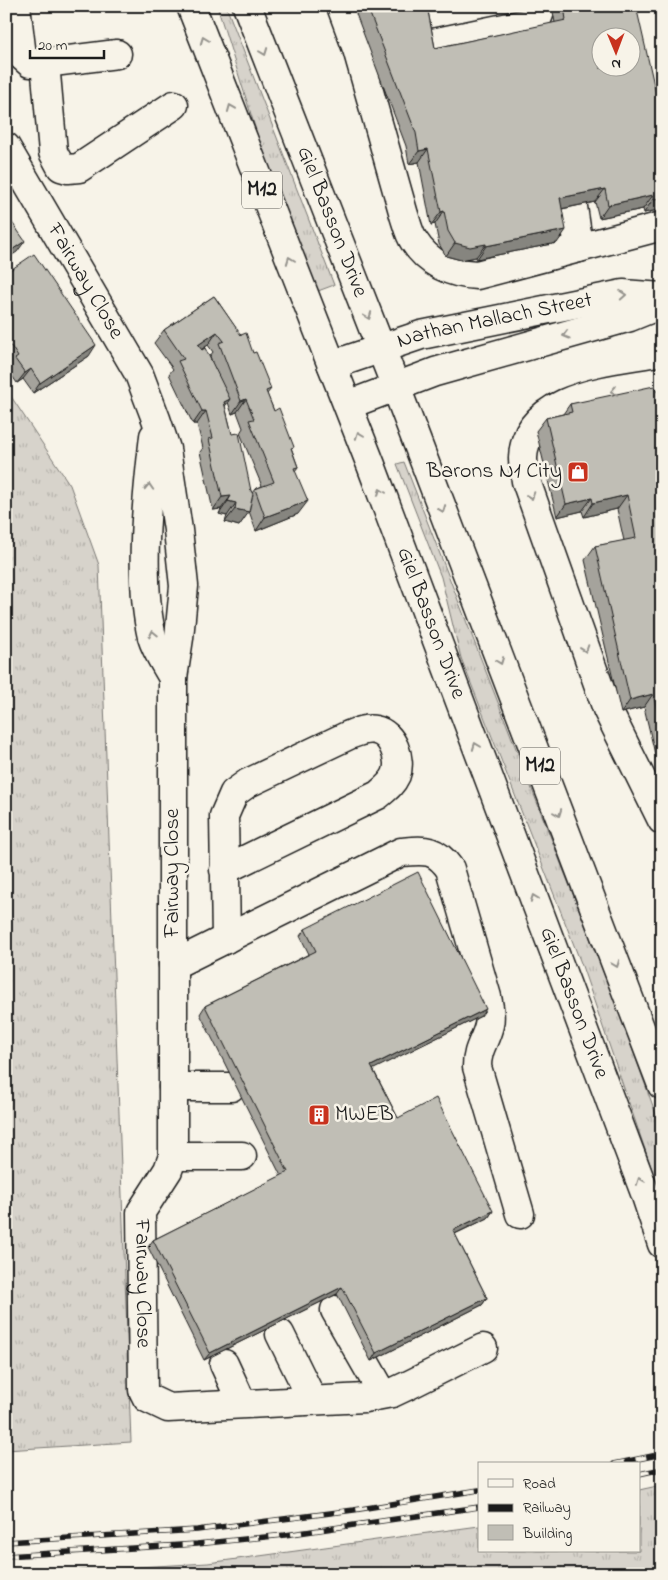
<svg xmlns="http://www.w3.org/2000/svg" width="668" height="1580" font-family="'Indie Flower',sans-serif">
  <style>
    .grass { fill: url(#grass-tufts); stroke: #7a7874 }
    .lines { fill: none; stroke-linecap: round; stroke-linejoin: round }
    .minor-casing { stroke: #1c1c1c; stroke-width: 31 }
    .major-casing { stroke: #1c1c1c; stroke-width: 31 }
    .minor { stroke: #f7f3e8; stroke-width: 28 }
    .major { stroke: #f7f3e8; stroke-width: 28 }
    .rail-casing { stroke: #1c1c1c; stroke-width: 5.5 }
    .rail { stroke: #f7f3e8; stroke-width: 4; stroke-dasharray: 11; stroke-linecap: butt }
    .wall { fill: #a5a39c; stroke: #1c1c1c; fill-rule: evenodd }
    .shaded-wall { fill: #86857f; stroke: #1c1c1c }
    .building { fill: #c0beb5; stroke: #1c1c1c; fill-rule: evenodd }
    .oneway { stroke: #94928c }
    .labels { text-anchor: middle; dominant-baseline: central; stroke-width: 5; stroke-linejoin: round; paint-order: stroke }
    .shield { fill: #f7f3e8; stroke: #5e5c59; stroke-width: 1 }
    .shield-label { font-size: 21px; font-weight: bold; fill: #1c1c1c }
    .street-label { font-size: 22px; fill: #1c1c1c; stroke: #f7f3e8 }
    .poi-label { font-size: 22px; fill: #1c1c1c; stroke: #f7f3e8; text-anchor: end }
  </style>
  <defs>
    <pattern id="grass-tufts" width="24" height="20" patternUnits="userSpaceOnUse" patternTransform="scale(1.25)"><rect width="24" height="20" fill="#d7d3cb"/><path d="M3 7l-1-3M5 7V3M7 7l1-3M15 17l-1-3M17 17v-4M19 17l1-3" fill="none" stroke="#b8b5ae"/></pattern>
  </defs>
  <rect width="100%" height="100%" fill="#f7f3e8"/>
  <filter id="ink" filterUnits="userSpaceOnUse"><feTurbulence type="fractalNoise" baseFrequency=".02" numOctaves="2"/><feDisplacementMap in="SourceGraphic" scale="10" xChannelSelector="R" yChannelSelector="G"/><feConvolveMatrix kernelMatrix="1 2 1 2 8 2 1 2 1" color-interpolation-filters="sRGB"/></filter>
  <g filter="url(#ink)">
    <path class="grass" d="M217,6h9l108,279 -16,6 -58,-148z
      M6,389l64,96 29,80 32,877 -125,8z
      M404,462l215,550 43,119v68l-81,-236 -120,-305 -20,-81 -44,-113z
      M662,1485v89h-646l192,-11 271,-37v25h160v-61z"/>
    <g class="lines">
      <g class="minor-casing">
        <g id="minor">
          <path d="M16,6l6,50 8,7h15l72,-9"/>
          <path d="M341,6l16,43 47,166c3,9 5,19 10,26 14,22 37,33 63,34l185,-49"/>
          <path d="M644,6l18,100"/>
          <path d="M423,45l110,-23 5,-5 4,-11"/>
          <path d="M45,63l8,89 8,15 7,2 11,-1 95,-63"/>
          <path id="s1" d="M6,147l133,227 17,45 10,30 12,81 6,56 -5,52 -6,40v478l-5,14 -27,42 2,178 4,8 21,10 197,-10 27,-5 19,-9 72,-36"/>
          <path d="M573,207l6,41"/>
          <path id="s2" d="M332,365l89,-30 202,-41 39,3"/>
          <path d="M662,381c-47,9 -137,13 -139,77 0,8 2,16 3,23l81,228 55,111"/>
          <path d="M348,405l87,-33 195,-55 32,-13"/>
          <path d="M154,436c-7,60 -16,142 -2,201 4,14 14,28 21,41"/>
          <path d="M224,870l154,-75c7,-6 14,-11 18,-20 6,-15 -3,-42 -21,-45 -8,-2 -18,2 -26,5l-101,48 -14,10 -10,23 2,123"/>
          <path d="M173,965l228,-113c24,-2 34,-4 49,17l37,128c2,10 4,19 2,28 -4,17 -12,23 -12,42l43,147"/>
          <path d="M173,1087h58"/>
          <path d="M173,1156h69"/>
          <path d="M335,1310l48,84"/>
          <path d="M280,1334l32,65"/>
          <path d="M224,1364l18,39"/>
        </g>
      </g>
      <g class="major-casing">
        <g id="major">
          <path id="s3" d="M191,6l180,459 274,728 17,51"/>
          <path id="s4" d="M247,6l149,381 266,698"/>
        </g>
      </g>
      <use href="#minor" class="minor"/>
      <use href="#major" class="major"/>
      <g class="rail-casing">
        <path id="rail" d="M614,1464l48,-10
          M639,1474l23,-5
          M6,1542l191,-12 157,-20 125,-20
          M6,1556l191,-12 88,-9 194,-28"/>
      </g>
      <use href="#rail" class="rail"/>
    </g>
    <path class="wall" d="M353,6h74l8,42 120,-25 -3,-17h84l26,203 -18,4 -1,-4 -44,9 -4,-16 -33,7 -5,34 -80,16 -1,-2 -15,3 -15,-4 -7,-12 -4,-20 -4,1 -12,-63 -10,2 -3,-18z
      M6,273l83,83 -56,37 -10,-14 -6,4 -9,-13 2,-4 -4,-5z
      M214,296l39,57 18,36 -4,5 7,17 18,39 6,17 -3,4 3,43 -42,17 -7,-20 -10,15 -14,-4 2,-6 -8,-2 2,-5 -8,1 -13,-58 3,-4 -6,-24h-4l-24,-50 4,-5 -19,-26 10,-13zM208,345l5,7 -3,4 2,6 -11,-12zM228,402l4,12 5,-2 6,16 -3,5 22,53 -7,3 -3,4 -1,-2 -19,-57 -7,-28z
      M662,392v392l-18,-77 -23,6 -36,-153 10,-14 29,-5 -7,-32 -33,8 -2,-6 -25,6 -21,-86 10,-13 17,-4 7,-10z
      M305,929l176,87 -108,53 25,49 95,93 -5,7 -33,16 32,64 -5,7 -111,56 -34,-67 -133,66 -56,-113 5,-7 128,-64 -81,-162 5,-8 104,-52 -9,-18z"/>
    <path class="shaded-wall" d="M428,149l-9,13 -10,2 10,-13z
      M605,189l-10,13 -44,9 9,-13z
      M653,195l-10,14 -44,9 9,-13z
      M662,198v11l-18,4 9,-14z
      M444,211l-9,13 -4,1 10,-13z
      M566,230l-9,13 -80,16 9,-13z
      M25,241l-8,11 -11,7v-5z
      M455,243l31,1 -10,13 -15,3 -15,-4z
      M217,332l-9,13 -19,13 9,-13z
      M96,345l-7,11 -56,37 7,-10z
      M31,369l-8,10 -6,4 8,-10z
      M230,399l-9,13 3,-10z
      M246,399l-9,13 -5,2 9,-13z
      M202,411h4l-9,13h-4z
      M627,495l-10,14 -33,8 9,-14z
      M231,496l-10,13 -8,1 9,-13z
      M592,498l-10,13 -25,6 9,-13z
      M228,501l8,2 -9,13 -8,-2z
      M308,501l-10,13 -42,17 9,-14z
      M235,509l14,3 -10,14 -14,-4z
      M653,694l-9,13 -23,6 9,-13z
      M486,1009l-5,7 -115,57 5,-7z
      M493,1211l-5,7 -40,19 5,-7z
      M342,1287l-5,7 -133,66 6,-7z
      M487,1298l-5,7 -111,56 5,-8z"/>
    <path class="building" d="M367,6h60l8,42 131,-28 -2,-14h72l26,114v78l-9,1v-4l-45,10 -3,-16 -45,9 6,32 -80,16v-2l-16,3 -15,-4 -7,-12 -4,-20 -3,1 -13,-63 -9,2 -3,-18zM600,38h30v30h-30z
      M6,214l19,27 -19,13z
      M34,254l62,91 -56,38 -9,-14 -6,4 -10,-14 3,-2 -7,-11 -3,1 -2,-2v-72z
      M214,296l27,39 5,-2 7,20 3,-1 15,37 -5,2 8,20 5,-3 15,39 -3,1 7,19 -4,1 14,33 -43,16 -10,-28 19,-7 -25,-62 5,-1 -8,-20 -5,2 -22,-58 5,-2 -7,-9 -19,13 4,5 3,-2 25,51 -6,3 8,32 7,-1 12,58 2,3 -4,18 -14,-3 1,-6 -8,-2 3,-5 -9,1 -13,-58 4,-1 -7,-27h-4l-24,-50 6,-2 -20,-29z
      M654,386l3,6h5v339l-9,-37 -23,6 -35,-154 41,-8 -9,-43 -34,8 -1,-5 -26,6 -20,-86 26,-6 -2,-8z
      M418,872l68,137 -115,57 27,52 38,-20 57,113 -40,19 34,68 -111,55 -34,-66 -132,66 -57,-113 135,-68 -83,-166 111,-55 -11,-22z"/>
    <defs><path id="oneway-chevron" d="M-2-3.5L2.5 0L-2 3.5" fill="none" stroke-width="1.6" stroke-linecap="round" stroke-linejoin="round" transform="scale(1.25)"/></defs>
    <g class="oneway">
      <use href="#oneway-chevron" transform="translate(204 40) rotate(-111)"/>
      <use href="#oneway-chevron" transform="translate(264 52) rotate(69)"/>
      <use href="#oneway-chevron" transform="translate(231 108) rotate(-112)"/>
      <use href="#oneway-chevron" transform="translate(290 260) rotate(-111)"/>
      <use href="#oneway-chevron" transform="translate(623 295) rotate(-4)"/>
      <use href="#oneway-chevron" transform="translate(368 316) rotate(69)"/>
      <use href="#oneway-chevron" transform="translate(566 335) rotate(164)"/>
      <use href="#oneway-chevron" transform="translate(614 391) rotate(169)"/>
      <use href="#oneway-chevron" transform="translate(359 435) rotate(-111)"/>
      <use href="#oneway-chevron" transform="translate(149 487) rotate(-87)"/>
      <use href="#oneway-chevron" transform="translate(381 492) rotate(-111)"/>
      <use href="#oneway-chevron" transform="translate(531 496) rotate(71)"/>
      <use href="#oneway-chevron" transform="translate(442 509) rotate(69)"/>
      <use href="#oneway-chevron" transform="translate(153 634) rotate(-103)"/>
      <use href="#oneway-chevron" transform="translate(585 649) rotate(71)"/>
      <use href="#oneway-chevron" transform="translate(500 661) rotate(69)"/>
      <use href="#oneway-chevron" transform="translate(476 746) rotate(-111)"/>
      <use href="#oneway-chevron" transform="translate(558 813) rotate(69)"/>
      <use href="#oneway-chevron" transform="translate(534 898) rotate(-111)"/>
      <use href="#oneway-chevron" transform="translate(616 964) rotate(69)"/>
      <use href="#oneway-chevron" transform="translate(640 1181) rotate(-111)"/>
    </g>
  </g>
  <defs>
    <g id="shop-square" transform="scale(1.125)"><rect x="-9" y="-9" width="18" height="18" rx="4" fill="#c8321e" stroke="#f7f3e8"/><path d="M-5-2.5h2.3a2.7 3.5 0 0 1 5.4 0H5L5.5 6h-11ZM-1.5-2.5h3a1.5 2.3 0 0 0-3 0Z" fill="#fff"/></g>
    <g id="building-square" transform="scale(1.125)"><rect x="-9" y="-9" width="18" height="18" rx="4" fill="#c8321e" stroke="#f7f3e8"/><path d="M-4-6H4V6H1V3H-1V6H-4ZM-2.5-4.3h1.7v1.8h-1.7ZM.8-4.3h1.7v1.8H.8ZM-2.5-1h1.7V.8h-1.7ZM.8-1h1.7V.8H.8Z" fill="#fff"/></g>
  </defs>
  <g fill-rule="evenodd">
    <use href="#shop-square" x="578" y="472"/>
    <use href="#building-square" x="319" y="1115"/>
  </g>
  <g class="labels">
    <g class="shield">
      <rect x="242" y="171.5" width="40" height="37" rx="4"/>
      <rect x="520" y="747.5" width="40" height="37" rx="4"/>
    </g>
    <g class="shield-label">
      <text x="262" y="190">M12</text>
      <text x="540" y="766">M12</text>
    </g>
    <g class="street-label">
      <text stroke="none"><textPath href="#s4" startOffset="232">Giel Basson Drive</textPath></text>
      <text stroke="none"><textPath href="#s1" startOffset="156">Fairway Close</textPath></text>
      <text stroke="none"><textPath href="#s2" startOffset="169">Nathan Mallach Street</textPath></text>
      <text stroke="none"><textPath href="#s3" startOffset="662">Giel Basson Drive</textPath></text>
      <text transform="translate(173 873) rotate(-90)">Fairway Close</text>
      <text stroke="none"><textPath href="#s3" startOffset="1068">Giel Basson Drive</textPath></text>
      <text stroke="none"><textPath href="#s1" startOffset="1188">Fairway Close</textPath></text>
    </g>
    <g class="poi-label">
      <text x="562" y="472">Barons N1 City</text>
      <text x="335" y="1115" text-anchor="start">MWEB</text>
    </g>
  </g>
  <rect width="668" height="1580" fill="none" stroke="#f7f3e8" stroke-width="25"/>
  <rect x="12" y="12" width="643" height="1555" fill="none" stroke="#1c1c1c" stroke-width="2" filter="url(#ink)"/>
  <rect x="478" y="1462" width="162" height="90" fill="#f7f3e8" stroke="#9f9d96"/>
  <rect x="488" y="1479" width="25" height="8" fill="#f7f3e8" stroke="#9f9d96"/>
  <text x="523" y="1488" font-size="15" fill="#1c1c1c">Road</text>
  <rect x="488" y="1504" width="25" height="8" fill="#1c1c1c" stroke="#9f9d96"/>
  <text x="523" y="1512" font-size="15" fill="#1c1c1c">Railway</text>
  <rect x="488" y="1525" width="25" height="15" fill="#c0beb5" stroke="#9f9d96"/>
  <text x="523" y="1538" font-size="15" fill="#1c1c1c">Building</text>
  <g transform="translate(616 52) rotate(179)"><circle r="24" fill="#f7f3e8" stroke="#9f9d96"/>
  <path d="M0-4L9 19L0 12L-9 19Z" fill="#c8321e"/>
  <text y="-8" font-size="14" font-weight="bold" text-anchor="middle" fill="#1c1c1c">N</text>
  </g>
  <path d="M30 50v8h74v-8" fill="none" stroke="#1c1c1c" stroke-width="2.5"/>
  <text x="38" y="50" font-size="15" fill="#1c1c1c" stroke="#f7f3e8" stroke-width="4" paint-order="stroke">20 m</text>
</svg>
